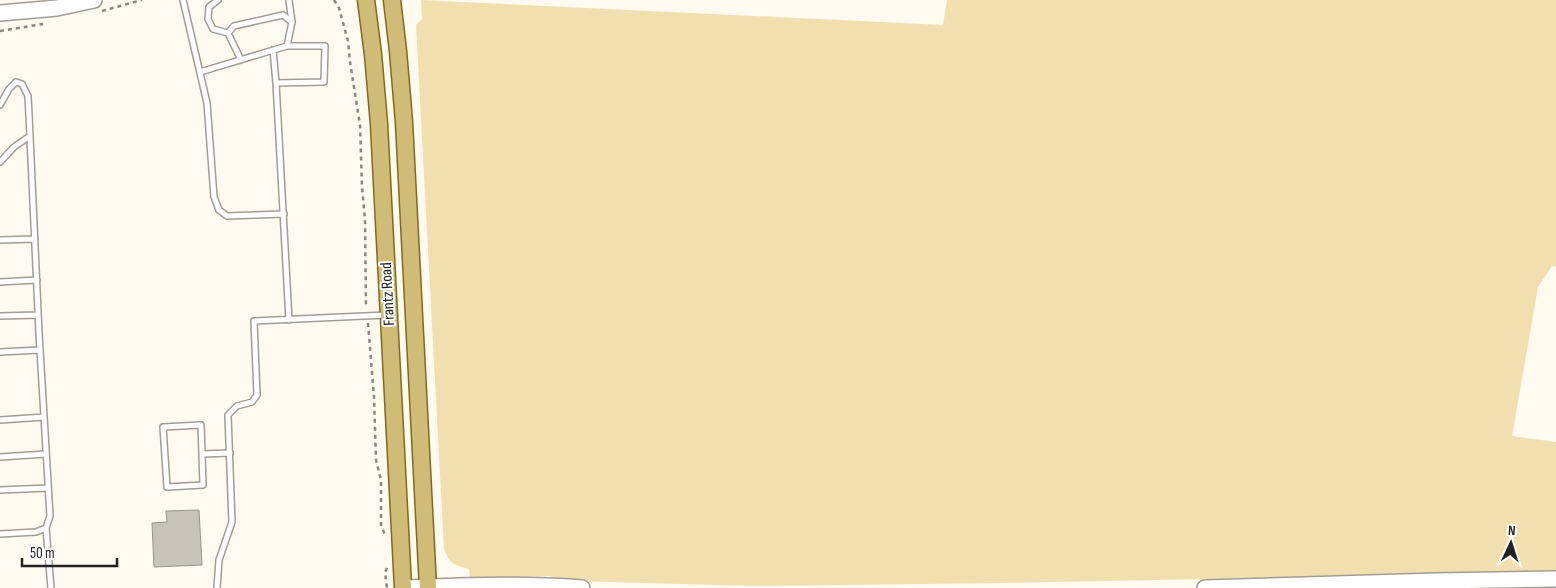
<svg xmlns="http://www.w3.org/2000/svg" width="1556" height="588" font-family="'Sofia Sans Condensed',sans-serif">
  <style>
    .green { fill: #f1dfb0 }
    .building { fill: #c7c3b9; stroke: #99958b }
    .lines { fill: none; stroke-linecap: round; stroke-linejoin: round }
    .lane-casing { stroke: #a19d93; stroke-width: 8 }
    .secondary-casing { stroke: #a19d93; stroke-width: 18 }
    .primary-casing { stroke: #81691d; stroke-width: 19 }
    .path { stroke: #8a8780; stroke-width: 2.5; stroke-dasharray: 4 4; stroke-linecap: butt }
    .lane { stroke: #fff; stroke-width: 5 }
    .secondary { stroke: #fff; stroke-width: 15 }
    .primary { stroke: #d1bc77; stroke-width: 16 }
    .labels { text-anchor: middle; dominant-baseline: central; stroke-width: 4; stroke-linejoin: round; paint-order: stroke }
    .street-label { font-size: 16px; fill: #24221e; stroke: #fff }
  </style>
  <rect width="100%" height="100%" fill="#fefaef"/>
  <path class="green" d="M421,0l522,25 4,-25h609v267l-4,-1 -14,21 -26,149 44,6v130l-553,11 -250,3 -182,-5 -22,-5 -79,2 -1,-9c-16,-4 -19,-5 -25,-20l-28,-524 6,-6z"/>
  <path class="building" d="M199,510l3,55 -48,2 -2,-44 15,-1 -1,-11z"/>
  <g class="lines">
    <g class="lane-casing">
      <path id="lane" d="M183,0l24,103 7,94 5,13 8,6 57,-2
        M218,0l-9,7 -1,12 5,10 15,4 13,27
        M228,33l6,-7 49,-11 9,7
        M287,46l5,-24 -3,-22
        M200,72l87,-26h38l-1,36 -48,1 -3,-33
        M276,83l13,237
        M0,105l9,-16 7,-7 6,2 6,12 1,19 10,218 11,183 -4,12 -10,4 -36,2
        M0,162l14,-15 16,-11
        M0,240l35,-1
        M0,282l37,-2
        M0,316l38,-1
        M0,352l40,-2
        M0,420l44,-3
        M202,454l1,31 -36,2 -4,-60 38,-2 1,29 28,-1
        M0,457l46,-3
        M0,490l48,-2
        M46,528l5,60
        M217,588l2,-28 13,-38 -4,-107 9,-9 15,-4 5,-7 -3,-74 132,-6"/>
    </g>
    <g class="secondary-casing">
      <path id="secondary" d="M0,13l57,-5 37,-8
        M404,588c59,-2 119,-5 178,0
        M1205,588l231,-7 120,-2"/>
    </g>
    <g class="primary-casing">
      <path id="primary" d="M366,0l7,54 6,70 24,464
        M392,0l6,51 6,71 24,466"/>
    </g>
    <path class="path" d="M334,0l5,8 9,33 2,21 10,63 2,62 3,33 1,87
      M102,11l40,-11
      M0,31l43,-7
      M368,323l6,74 2,63 5,20v45l4,10
      M387,568l-2,4 2,16"/>
    <use href="#lane" class="lane"/>
    <use href="#secondary" class="secondary"/>
    <use href="#primary" class="primary"/>
  </g>
  <g class="labels">
    <g class="street-label">
      <text transform="translate(388 294) rotate(-93)">Frantz Road</text>
    </g>
  </g>
  <g transform="translate(1511 543) rotate(4)" stroke="#ffffff" stroke-width="4" paint-order="stroke">
  <path d="M0-4L9 19L0 12L-9 19Z" fill="#24221e"/>
  <text y="-8" font-size="14" font-weight="bold" text-anchor="middle" fill="#24221e">N</text>
  </g>
  <path d="M22 558v8h95v-8" fill="none" stroke="#24221e" stroke-width="2.5"/>
  <text x="30" y="558" font-size="15" fill="#24221e" stroke="#ffffff" stroke-width="4" paint-order="stroke">50 m</text>
</svg>
